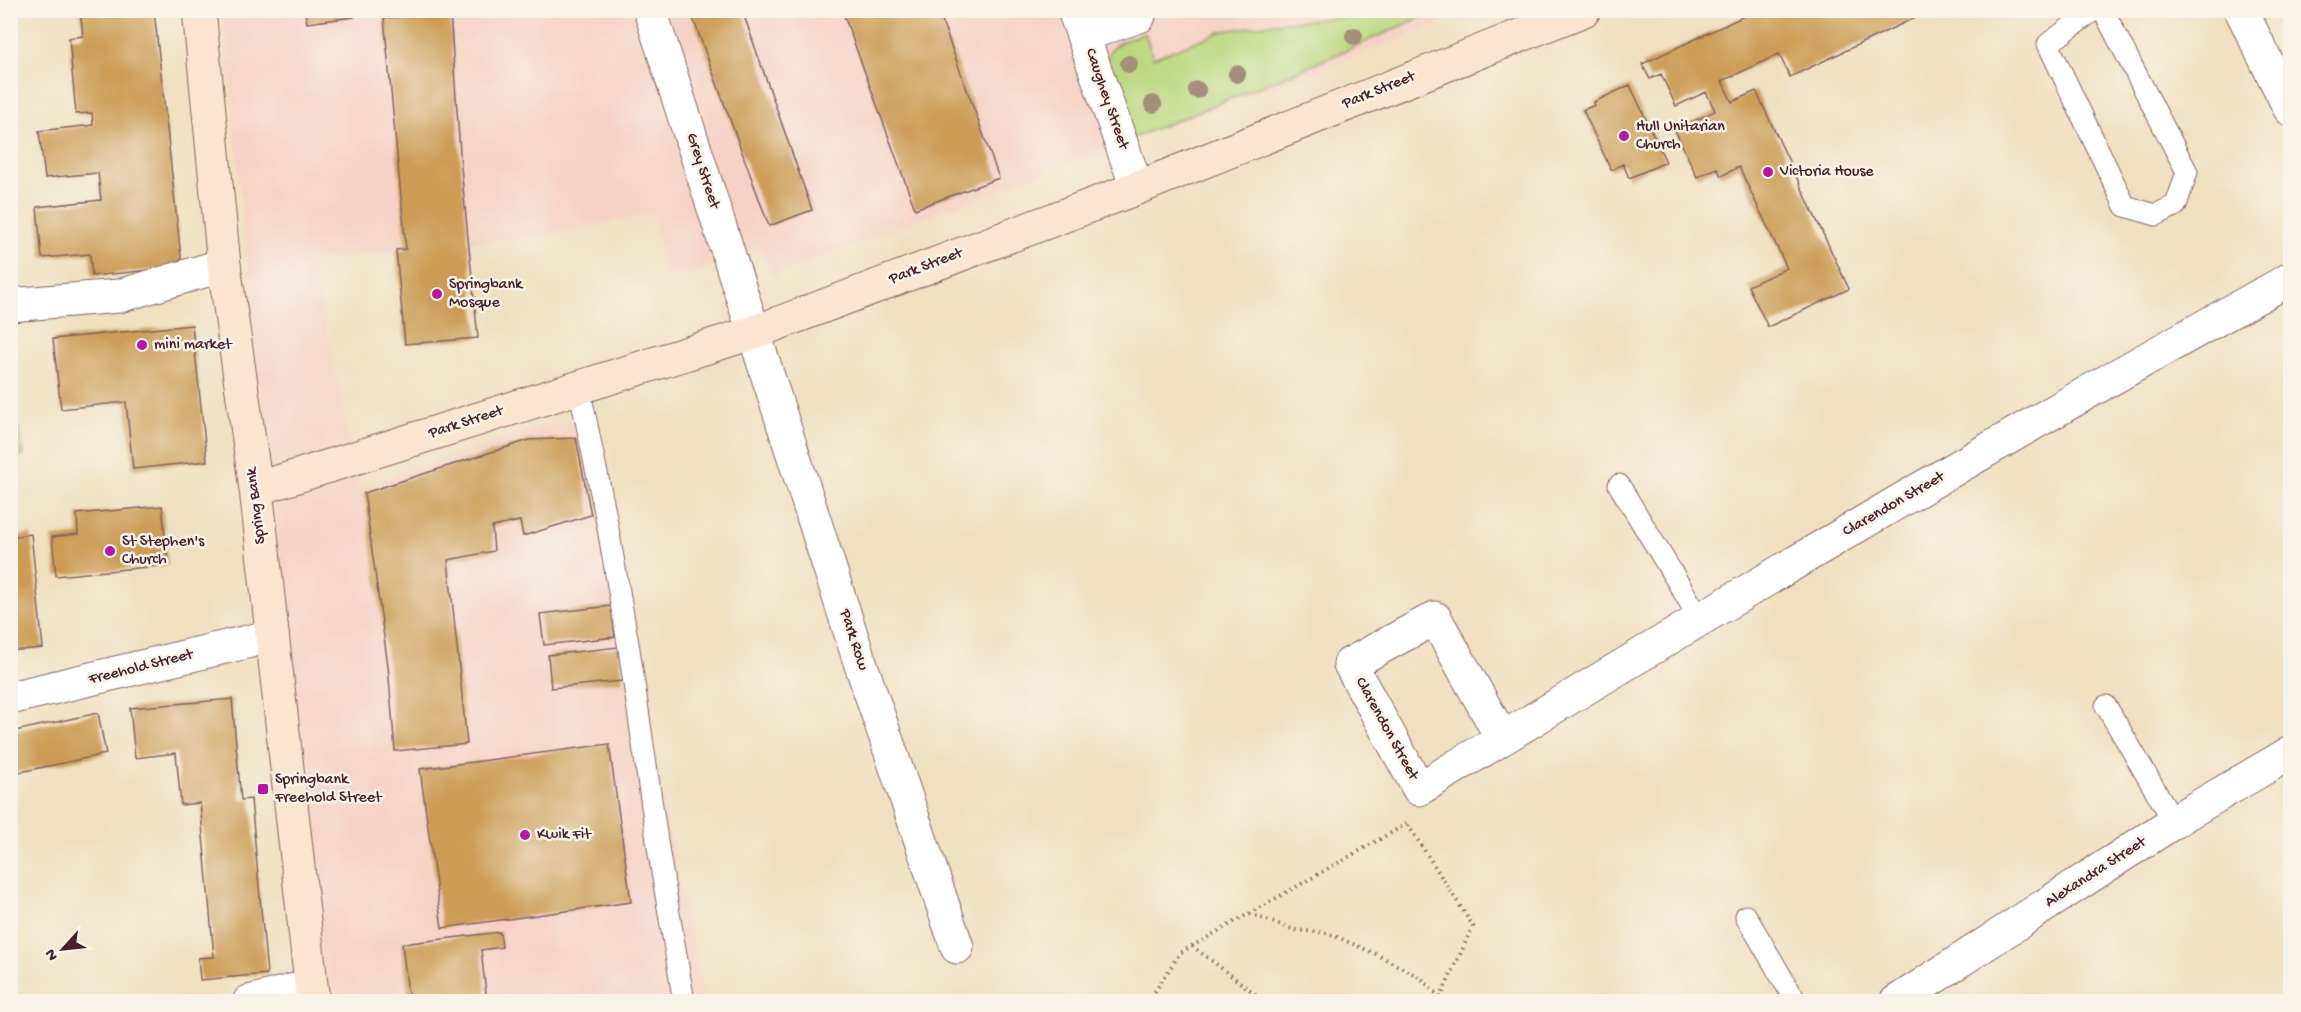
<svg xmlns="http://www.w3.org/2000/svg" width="2301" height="1012" font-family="'Gochi Hand',sans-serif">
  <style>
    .built { fill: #f6d1c5 }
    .green { fill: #bbd87e; stroke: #827c54; stroke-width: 1.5 }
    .building { fill: #cc9b54 }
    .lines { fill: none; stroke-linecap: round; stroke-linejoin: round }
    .lane-casing { stroke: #84635f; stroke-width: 23 }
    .street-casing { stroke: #84635f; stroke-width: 35 }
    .secondary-casing { stroke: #84635f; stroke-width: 35 }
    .path { stroke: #84635f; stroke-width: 4; stroke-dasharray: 1.5 4.5; stroke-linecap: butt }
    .lane { stroke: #fff; stroke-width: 21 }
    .street { stroke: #fff; stroke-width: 33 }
    .secondary { stroke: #fce5d0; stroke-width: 33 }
    .tree { fill: #a48f7a }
    .poi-dot { fill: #b5179e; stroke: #f7f3e8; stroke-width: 2 }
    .labels { text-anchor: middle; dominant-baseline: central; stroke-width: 5; stroke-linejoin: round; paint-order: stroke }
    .street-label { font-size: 16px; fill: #4a1f2b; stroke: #f7f3e8 }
    .poi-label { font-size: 16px; fill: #4a1f2b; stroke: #f7f3e8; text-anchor: start }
  </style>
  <rect width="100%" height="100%" fill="#f7f3e8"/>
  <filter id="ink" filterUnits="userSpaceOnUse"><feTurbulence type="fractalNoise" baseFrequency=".0167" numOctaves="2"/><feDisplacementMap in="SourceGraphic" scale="12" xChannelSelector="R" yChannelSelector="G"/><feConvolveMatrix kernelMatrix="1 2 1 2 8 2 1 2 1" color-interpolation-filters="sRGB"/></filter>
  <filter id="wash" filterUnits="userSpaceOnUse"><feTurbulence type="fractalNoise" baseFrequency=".008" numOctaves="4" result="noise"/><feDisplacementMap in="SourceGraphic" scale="24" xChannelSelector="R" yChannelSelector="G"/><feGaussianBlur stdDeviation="1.35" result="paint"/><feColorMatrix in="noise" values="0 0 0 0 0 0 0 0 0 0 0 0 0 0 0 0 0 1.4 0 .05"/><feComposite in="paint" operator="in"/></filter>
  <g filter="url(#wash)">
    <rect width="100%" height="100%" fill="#f0e0c0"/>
    <path class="built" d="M223,11h1247l-142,56 -195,71 -361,138 -12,-31 -58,24 -36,8 -14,-63 -105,21 -235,24 47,229 167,-57 56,-12 123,583 -385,-1 -10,-71z"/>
    <path class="green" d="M1435,11l-120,53 -182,74 -26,-75c0,-21 21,-23 38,-30l8,25 70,-27 60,-9z
      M11,397l13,58 -13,3h-1z"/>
    <g id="blocks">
      <path class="building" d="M80,10h74l28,257 -90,9 -2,-22 -48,4 -5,-51 64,-7 -3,-27 -53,5 -6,-47 54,-6 -1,-12 -16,1 -7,-76 14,-2z
        M305,10h49v7l-47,6z
        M690,10h52l70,200 -43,16z
        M842,10h96l61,168 -84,31z
        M1757,10h174l-141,67 -11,-23 -57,27 10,21 24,-11 93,198 -81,38 -20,-41 39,-18 -48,-101 -18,9 -4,-8 -20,9 -22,-47 40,-19 -9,-19 -30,14 -15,-32 -11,5 -8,-15z
        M450,12l11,155 17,171 -73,6 -9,-94 10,-1 -22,-231z
        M1630,85l36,77 -37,16 -6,-14 -12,6 -28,-60 12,-5 -1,-3z
        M192,325l15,136 -74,8 -7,-67 -65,7 -8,-70z
        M576,438l15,77 -68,21 -3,-15 -28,6 2,24 -46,9 19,184 -72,7 -7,-85 -24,-173 165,-53z
        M162,506l6,59 -112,11 -4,-39 26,-3 -1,-20z
        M31,534l12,114 -33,3v-114z
        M611,606l4,31 -71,8 -4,-31z
        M619,647l4,34 -72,7 -3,-33z
        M232,699l9,101 10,-1 16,175 -67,6 -2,-22 16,-1 -14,-154 -19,2 -5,-52 -41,5 -5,-50z
        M98,713l8,41 -96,20v-42z
        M609,744l22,158 -189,26 -22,-159z
        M500,932l2,15 -21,3 6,52h-78l-7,-58z"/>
    </g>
  </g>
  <g filter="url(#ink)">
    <use href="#blocks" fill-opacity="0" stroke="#84635f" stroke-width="1.5"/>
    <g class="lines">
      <g class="lane-casing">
        <path id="lane" d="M2094,10l-46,34 77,162 31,9 20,-10 11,-33 -84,-162
          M579,387l27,130 23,132 30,205 25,148
          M1619,485l81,134
          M2106,706l68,116
          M1746,916l50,86"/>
      </g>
      <g class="street-casing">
        <path id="street" d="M650,10l207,643 100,294
          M1074,10l63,178
          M2241,10l49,99
          M1083,35l56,-19
          M10,305l109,-9 105,-31
          M10,698l262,-62
          M1502,738l-67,-120 -85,46 69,125c288,-175 576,-348 871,-510
          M249,1002l61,-16
          M1896,1002l290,-188 104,-61"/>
      </g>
      <g class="secondary-casing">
        <path id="secondary" d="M199,10l25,255 32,224 57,513
          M256,489l499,-157 382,-144 447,-178"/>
      </g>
      <path class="path" d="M1408,825l65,101 -32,70
        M1250,914l45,16 33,3 50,22 43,23 24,24
        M1192,946l74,56
        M1148,1002l32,-49 228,-130"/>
      <use href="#lane" class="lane"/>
      <use href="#street" class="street"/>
      <use href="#secondary" class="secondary"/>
    </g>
    <g class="tree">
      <circle cx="1354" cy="36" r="9"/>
      <circle cx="1129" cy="64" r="9"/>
      <circle cx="1237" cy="74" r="9"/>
      <circle cx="1197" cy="90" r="9"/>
      <circle cx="1153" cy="104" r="9"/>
    </g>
  </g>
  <g class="poi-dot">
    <circle cx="1624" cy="136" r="6"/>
    <circle cx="1768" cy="172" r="6"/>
    <circle cx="437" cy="294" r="6"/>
    <circle cx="142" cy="345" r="6"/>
    <circle cx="110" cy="551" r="6"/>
    <rect x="257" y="783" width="12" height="12" rx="3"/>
    <circle cx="525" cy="835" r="6"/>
  </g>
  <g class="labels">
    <g class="street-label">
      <text transform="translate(1379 91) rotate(-22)">Park Street</text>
      <text transform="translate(1106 99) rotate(71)">Caughey Street</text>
      <text transform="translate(702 171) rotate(72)">Grey Street</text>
      <text transform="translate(926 267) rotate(-21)">Park Street</text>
      <text transform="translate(466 423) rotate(-18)">Park Street</text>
      <text transform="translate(1894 505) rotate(-30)">Clarendon Street</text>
      <text transform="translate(257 506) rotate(-97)">Spring Bank</text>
      <text transform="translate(853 640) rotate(72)">Park Row</text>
      <text transform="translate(141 668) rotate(-14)">Freehold Street</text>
      <text transform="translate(1386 729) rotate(61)">Clarendon Street</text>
      <text transform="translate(2096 873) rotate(-33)">Alexandra Street</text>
    </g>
    <g class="poi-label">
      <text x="1636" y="127">Hull Unitarian<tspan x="1636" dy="18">Church</tspan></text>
      <text x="1780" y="172">Victoria House</text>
      <text x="449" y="285">Springbank<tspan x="449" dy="18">Mosque</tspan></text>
      <text x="154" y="345">mini market</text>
      <text x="122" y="542">St Stephen's<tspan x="122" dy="18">Church</tspan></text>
      <text x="275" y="780">Springbank<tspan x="275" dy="18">Freehold Street</tspan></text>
      <text x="537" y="835">Kwik Fit</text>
    </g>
  </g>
  <rect width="2301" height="1012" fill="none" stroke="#f7f3e8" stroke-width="36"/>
  <g transform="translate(63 949) rotate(243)" stroke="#f7f3e8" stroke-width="4.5" paint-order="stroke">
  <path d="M0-4.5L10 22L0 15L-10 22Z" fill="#4a1f2b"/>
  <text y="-9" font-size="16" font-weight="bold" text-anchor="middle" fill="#4a1f2b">N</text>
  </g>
</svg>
